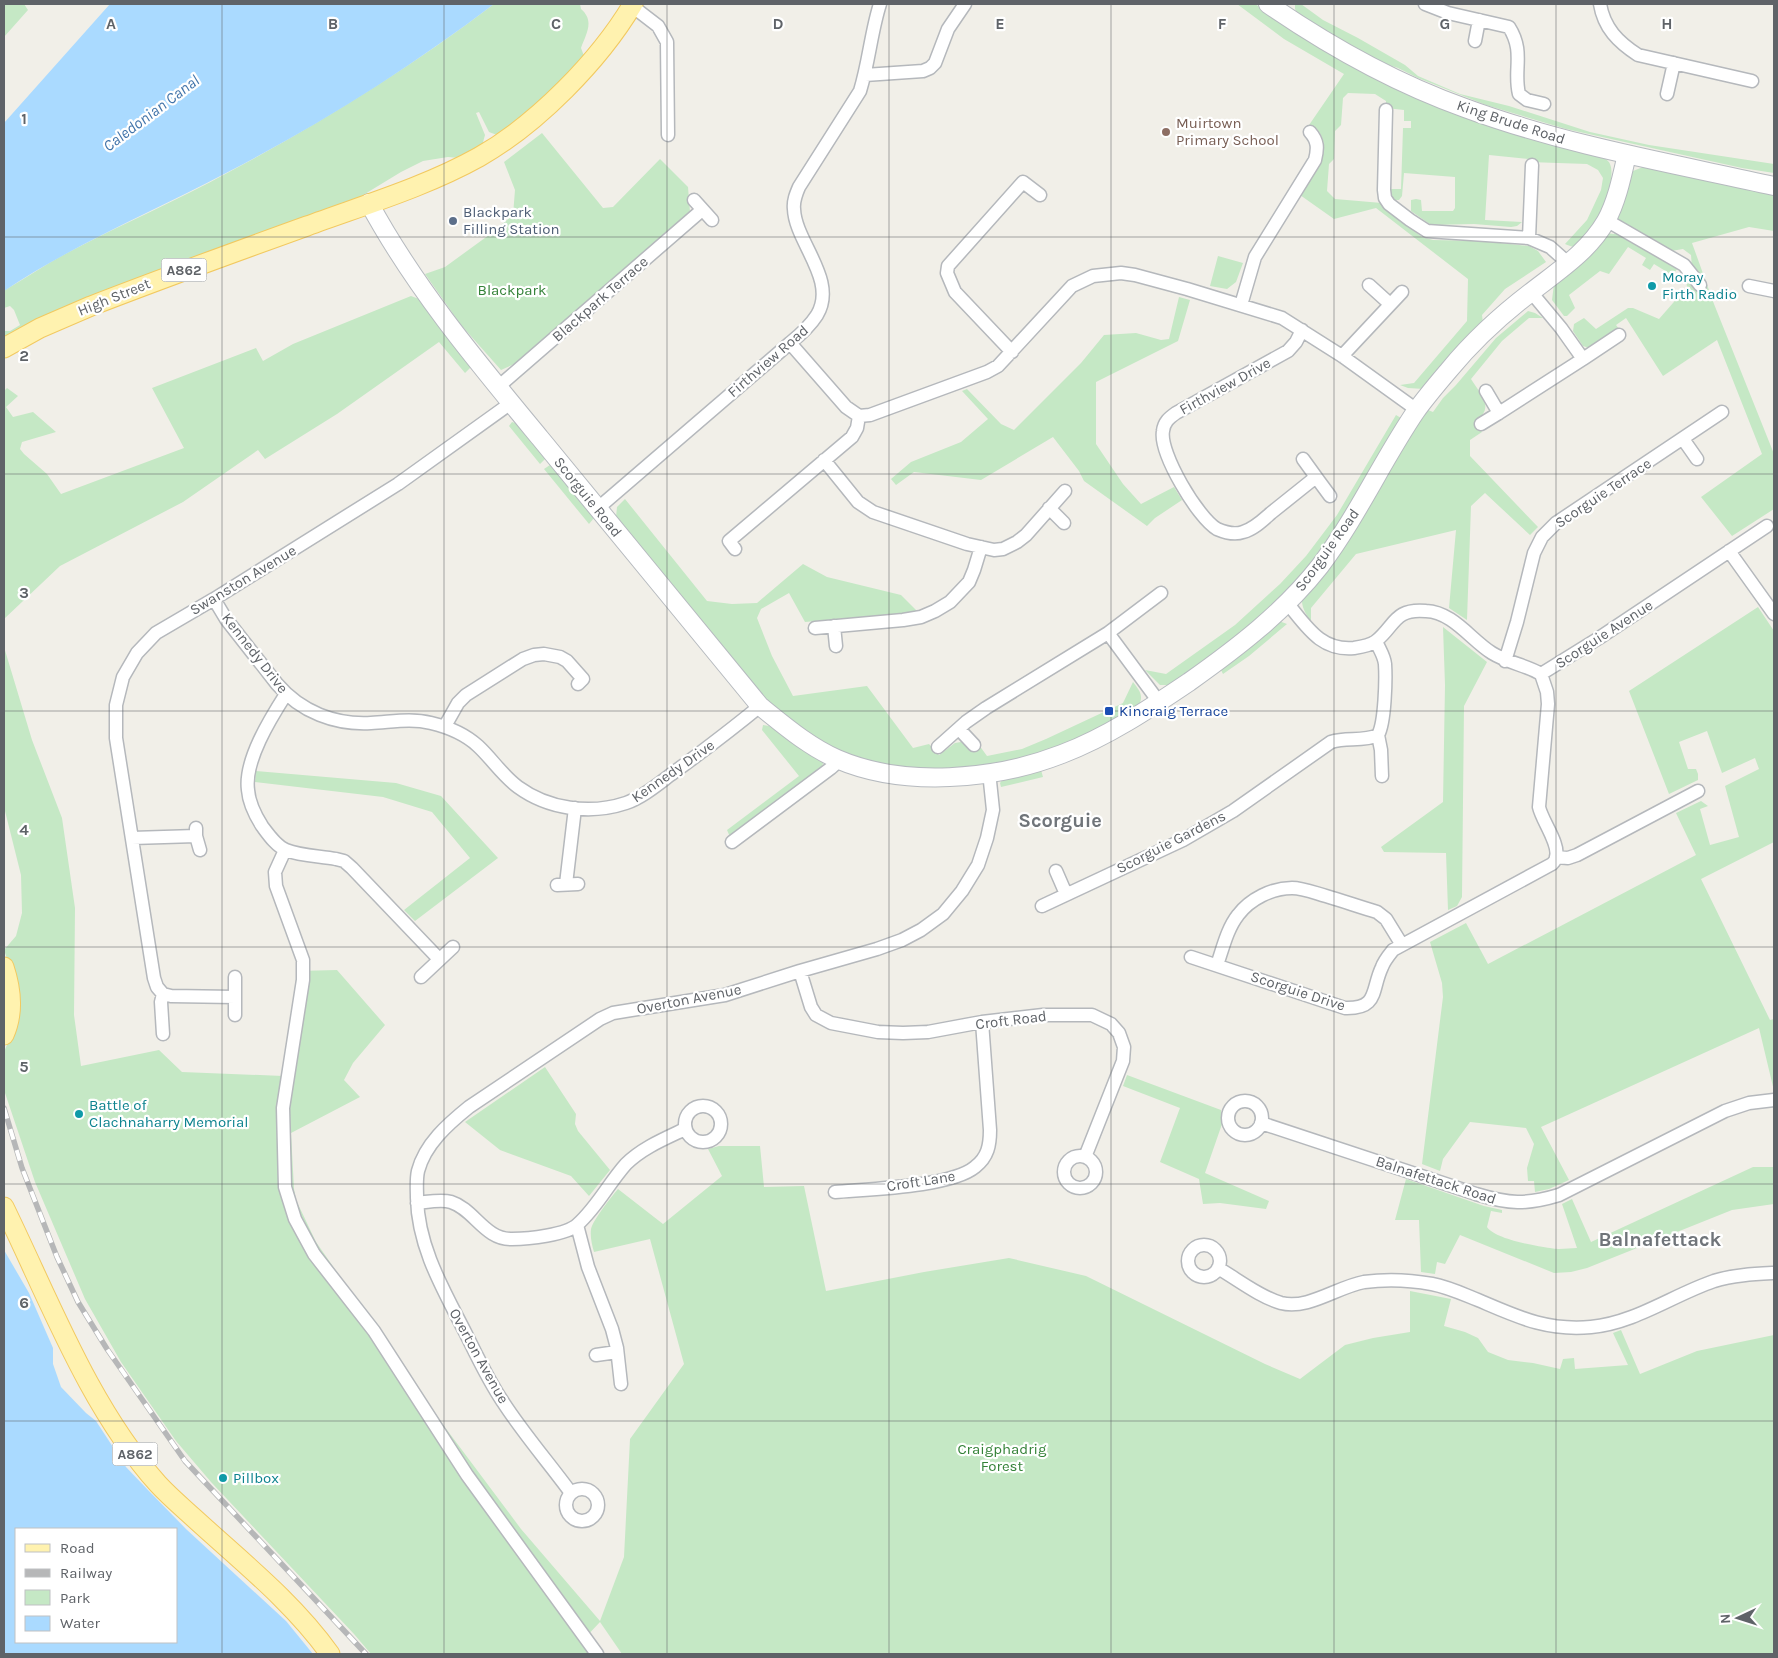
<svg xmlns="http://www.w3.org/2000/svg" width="1778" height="1658" font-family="Karla,sans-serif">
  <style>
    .green { fill: #c5e8c5 }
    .water { fill: #aadaff; fill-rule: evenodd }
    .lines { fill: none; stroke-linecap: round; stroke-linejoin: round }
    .street-casing { stroke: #b5b8bc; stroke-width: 15 }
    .secondary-casing { stroke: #b6babf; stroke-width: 20 }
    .primary-casing { stroke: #f2c960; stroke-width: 21 }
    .street { stroke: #fff; stroke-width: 12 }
    .secondary { stroke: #fff; stroke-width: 18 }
    .primary { stroke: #fff2af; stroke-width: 19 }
    .rail-casing { stroke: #b6b7b8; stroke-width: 5.5 }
    .rail { stroke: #fff; stroke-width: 4; stroke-dasharray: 11; stroke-linecap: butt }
    .grid { fill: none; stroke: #5f6368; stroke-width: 1; stroke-opacity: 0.55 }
    .education-dot { fill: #8d6e63; stroke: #fff; stroke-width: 2 }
    .service-dot { fill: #5c6f8a; stroke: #fff; stroke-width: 2 }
    .culture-dot { fill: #0f9aa8; stroke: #fff; stroke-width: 2 }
    .transit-dot { fill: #1a4fb4; stroke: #fff; stroke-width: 2 }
    .labels { text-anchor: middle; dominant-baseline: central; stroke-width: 4.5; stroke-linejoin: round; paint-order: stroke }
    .shield { fill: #fff; stroke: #8f9295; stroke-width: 1 }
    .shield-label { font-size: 14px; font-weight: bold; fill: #5f6368 }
    .street-label { font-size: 15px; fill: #5f6368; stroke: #fff }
    .education-label { font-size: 15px; fill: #785e54; stroke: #fff; text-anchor: start }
    .service-label { font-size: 15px; fill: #4e5e75; stroke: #fff; text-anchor: start }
    .culture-label { font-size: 15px; fill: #0d838f; stroke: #fff; text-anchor: start }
    .park-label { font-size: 15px; fill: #348238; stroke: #fff }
    .transit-label { font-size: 15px; fill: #164399; stroke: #fff; text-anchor: start }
    .water-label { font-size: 16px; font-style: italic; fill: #4174aa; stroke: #fff }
    .district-label { font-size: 20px; font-weight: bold; fill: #70757a; stroke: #fff }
    .grid-label { font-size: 16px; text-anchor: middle; font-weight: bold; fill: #5f6368; stroke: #fff; stroke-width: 4.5; stroke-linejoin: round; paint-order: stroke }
  </style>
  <rect width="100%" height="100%" fill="#f1efe8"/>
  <path class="green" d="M4,4h20l4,6 -24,27z
    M494,4h86l1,5c14,12 5,25 0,39l3,8 -2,3 -42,43 -43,33 -8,-3 -10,-20 -3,1 9,22 -3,11 -23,12 -11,-1 -25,4 -22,11 -46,28 -346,136 -5,-1v-4h6l10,-6 -6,-15 -4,-4 -6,2v-17l1,-1c21,-12 41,-26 62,-37 53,-28 109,-52 162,-81 92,-49 182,-105 265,-168z
    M1237,4h18l37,25 184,91 52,18 70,18c5,2 10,3 12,8 8,18 -17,75 -34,82 -4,2 -8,-1 -11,-2l22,-24 14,-30 2,-12 -5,-8 -11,-6 -58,-2 -1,-3 -39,-4 -4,65 37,2 -5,4 -6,1 -37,-3 -43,1 -20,-14v-11l5,-1 5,1 1,11h31l2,-3v-31l-51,-4 -2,23 -3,4h-5l-4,-4v-7h11l2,-61h8v-7h-7v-11l-18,-2v-7l-11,-7 -27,-1 -5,5 -2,27 -6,6 -1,28 -5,5 -2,27 8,8 47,4 11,12 29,22 11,3 49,1 47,5 9,5 8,11 -41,27 -23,26 1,8 -59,66 -16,-1 -8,-3 14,-2 53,-62 1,-42 -92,-71 -42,11 -34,-24c13,-19 36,-45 16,-67h-9l37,-54 -60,-35z
    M1295,4h6l22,16 35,18 47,27 13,11 42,18 49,12 81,26 59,13 125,19v9l-32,-5 -176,-39 -80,-24 -68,-27 -20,-10 -18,-6 -26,-13 -56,-35 -3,-5z
    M542,133l61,75 10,-1 47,-48 28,28 2,25 -163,143 -15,10 -11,5 -40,-45 -36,-51 20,-7 44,-32 24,-20 2,-25 -11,-28z
    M1643,167l131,27v37l-25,-4 -57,16 22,61 60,150v55l-42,27 -31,-39 61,-43 -45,-114 -54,36 -37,-58 -10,7 3,4 -30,19 -6,-2 -10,-15 1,-7 10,-6 12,11 32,-21h5l26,11 28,-32 -1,-11 6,-8 -1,-13 -8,-6 -12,2 -55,-32 17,-48z
    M1617,231l62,36 -7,8 -18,-11 -4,6 -8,-5 4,-7 -18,-11 -19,27 -9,-3 -31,24 6,13 -8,8h-3l-12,-16 2,-16 53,-51 7,1z
    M1218,256l25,7 -7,19 -9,7 -17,-3z
    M411,296l8,3 52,68 -6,6 -26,-31 -102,72 -72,45 -7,-9 -75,52 -123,64 -56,53v-228l3,-3 11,8 -12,11 7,10 20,-5 23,20 -34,10 -2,7 4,5 23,20 14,20 123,-46 -32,-60 104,-40 7,13 30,-17z
    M1179,297l11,3 -12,41 -82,41v62l27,40 18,20 33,-17 8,13 -27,18 -8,8 -63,-45 -5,-10 -26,-34 -72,43 -67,-8 -18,13 -5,-6 20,-17 50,-20 27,-23 -26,-28 5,-2 34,35 13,6 67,-67 23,-28 32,-2 25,7 8,-1z
    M1528,311l7,2 8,5h-14l-27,23 -31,38c9,15 25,29 4,42l7,11 -12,8v16l68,71 -8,8 -45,-42 -14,13 -4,114 -18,-12 7,-78 -100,24 -45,54v14c-4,-6 -9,-14 -9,-21l123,-190 3,-1 5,2 10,-14 13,-13 40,-47z
    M1396,415l5,3 -46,85 -54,77 -56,52 -70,50 -6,3h-9l-15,-15 21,4 69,-49 45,-41 26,-28 31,-41z
    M512,422l6,2 28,34 -6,6 -31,-38z
    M550,465h1l43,53 -5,6 -45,-55z
    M625,499l82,102 25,3 25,-1 46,-39 24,13 74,18 17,17 -113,10 -16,-29 -28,16 -4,9 15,38 21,40 74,-10 46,62 16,-4 10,11 16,-12 6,-1 10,9 8,-6 8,11 35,-7 24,-10 77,-36 10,-21c6,8 11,13 6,23 -32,19 -65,39 -101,50 -13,3 -27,5 -41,8 -87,15 -160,2 -228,-59 -16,-15 -34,-41 -48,-58 -35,-43 -70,-86 -105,-129l1,-10z
    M1758,607l16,24v211l-73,37 69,141 4,-1v72l-15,-63 -218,99 28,53 -20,9 -14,3 -1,-11h-6l-1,-13 7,-24 -8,-16 -56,-6 -27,37 -3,12 -18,-7 21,-167 -1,-14 -12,-41 36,-19 22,41 208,-109 -20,-42 25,-12 7,5 -8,3 10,36 29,-8 -14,-51 34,-17 -4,-11 -33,15 -15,-42 -28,11 9,27h8l2,5v6l-29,14 -40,-103z
    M1279,621l8,3 -38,32 -26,18 -3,-6z
    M1443,627l44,35 -23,44 -2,191 -5,9 -9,4 -2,-57 -62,-1 -3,-5 62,-45 2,-117z
    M4,647l28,93 30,78 13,90 -1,107 7,51 78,-16 23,22 101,4 14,-105 40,-1 48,55 -32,38 -9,17 16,17 -69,36 3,56 2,11 20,42 128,184 77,103 79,92 24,-64 6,-118 54,-75 -34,-125 -56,13c-2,-7 -4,-15 -3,-23 2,-9 21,-33 27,-40l45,35 59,-48 -14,-27 11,-3h41l4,41 40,-1 22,105 98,-19 85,-14 77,18 179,88 35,15 45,-34 28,-7 37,-6v-41l41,8 -7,27 21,6 13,6 10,14 20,8 25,3 27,6 3,-10 11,-1 1,11 53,-4 -15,-32 8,-3 19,44 57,-23 77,-16v319h-1152l-22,-32 -17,18 8,14h-220l-17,-20 -143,-152 -35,-41 -55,-79 -36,-63 -50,-117 -31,-92v-38l5,-12 7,-56 -12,-34 12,-14 6,-23 -1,-38 -17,-68z
    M763,725l6,1 55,35 -3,8 -91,68 -3,-7 72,-54 -37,-46z
    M1041,770l2,7 -42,10 -1,-4 3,-4z
    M256,771l140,12 45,13 57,62 -83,63 -11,-11 66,-52 -38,-46 -49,-15 -128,-15z
    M545,1067l31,47 -1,10 3,7 32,39 -21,26 -18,-20 -71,-26 -35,-28z
    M1127,1075l94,35 1,14 -17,49 64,28 -3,8 -46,-6 -17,1 -4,-25 -39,-17 20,-54 -57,-22z
    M1753,1167h21v37l-42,6 -145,58 -16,4 -17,1 -94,-38 -15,29 -8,-2 -2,12 -14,-2 -2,-52h-24l11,-41 78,27 18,4v3l-11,-2 -4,16c8,12 48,19 63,21 9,2 18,0 27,0l-15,-44 10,-5 19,43z"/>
  <path class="water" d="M110,4h384c-83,63 -173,120 -266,168 -75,40 -154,72 -224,119v-168z
    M4,1250l25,43 24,55v16l8,23 25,26 10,8 30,46 21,22 39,40 100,92 27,33h-309zM16,1529h160v113h-160z"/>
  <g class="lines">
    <g class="street-casing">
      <path id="street" d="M1425,4l23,9 61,14c16,25 4,43 10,67l8,6 17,4
        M1600,4c4,24 18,38 38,51l114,26
        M632,6l26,20 9,16 1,93
        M1475,41l4,-21
        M865,75l58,-4 7,-3 5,-5 13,-34 17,-25
        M1667,94l7,-31
        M1386,110l-2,80 1,8 4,6 21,16 17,11 102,7 21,9 19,17
        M694,200l18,20
        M1606,220l78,45 16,20
        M1529,238l3,-73
        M1369,285l21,19
        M1749,286l25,5
        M1241,305l14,-48 60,-97c3,-12 3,-19 -5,-28
        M1302,330l-6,12 -8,9 -112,62c-7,5 -12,9 -13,18 -4,22 35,87 54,98 7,3 18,6 26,3 11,-3 20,-12 28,-19 15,-12 30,-24 45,-36l14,19
        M790,343l56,64 13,9 11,-1 117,-43 11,-6 74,-80 21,-10 28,-3 14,2 52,14 95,29 60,38 75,54
        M1012,352l-57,-60 -8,-19 1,-7 75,-84 17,13
        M1342,356l60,-64
        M1583,359l36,-24
        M498,387l204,-177
        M1486,391l13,22 84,-54 -22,-31 -30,-36
        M1481,424l18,-11
        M1683,439l14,20
        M1303,459l13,18
        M824,460l34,42 15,10 94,32 27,6 9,-1 14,-7 9,-7 39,-44
        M1049,508l15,15
        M597,509l193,-166c10,-8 20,-17 27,-28 21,-35 -22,-73 -23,-106 -1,-8 2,-15 5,-22l61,-96c9,-29 11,-59 20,-87
        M735,549l-6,-8 123,-104 5,-9 2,-12
        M1729,551l45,63
        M214,599l12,20 51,65c24,28 58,41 94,39 21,-1 40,-5 60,0 17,4 34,11 47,23 14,13 24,29 40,41 30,22 72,28 108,16 17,-6 32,-19 47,-30 30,-22 59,-44 87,-67
        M1288,604c19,23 33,47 66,44 7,-1 17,-3 22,-7 19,-15 18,-33 50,-30 27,1 45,29 66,42 16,10 34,12 49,21
        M834,626l2,20
        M815,628l88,-8 18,-3 14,-6 15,-9 19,-20 5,-12 7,-23
        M1108,633l53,-40
        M1505,661l12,-39 17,-69 8,-16 14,-14 166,-111
        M1541,674l58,-36 168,-112
        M286,694c-16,25 -42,67 -38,96 1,13 7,25 14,36 6,8 14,20 24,24 15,6 34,6 50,9l8,2 8,7 87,91
        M445,726l13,-23 8,-8 57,-36 11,-4 10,-1 16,3 7,4 16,18 -5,5
        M959,729l15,16
        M1378,735l3,15 1,26
        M938,747l28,-25 20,-14 122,-75 51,69
        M196,828v8l4,14
        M132,838l64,-2
        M732,842l99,-74 9,-8
        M285,850l-10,22 1,14 27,74v20l-20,128 2,79 10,32 19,35 60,77 93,144 130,179
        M1556,857l12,1 9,-3 121,-64
        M1056,871l10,23
        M566,884l9,-76
        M557,885l21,-1
        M1042,906l141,-66 50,-29 98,-69c16,-5 32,0 47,-7 7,-12 8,-56 7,-71 -1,-9 -6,-15 -9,-23
        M1191,957l154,51c34,1 26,-18 37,-41 2,-6 7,-12 11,-17l159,-86c2,-2 4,-4 4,-7 4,-13 -14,-36 -17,-50l9,-103 -1,-12 -6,-18
        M1217,965c6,-17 10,-36 21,-50 12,-16 34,-27 54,-27 11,0 23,5 34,8 17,5 34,11 51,16l9,7 16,26
        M800,971l11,36 5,8 15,8 47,9 25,1 25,-1 54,-10 61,-7h49l19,9 8,9 5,14 -1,14 -38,96
        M235,977v20
        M421,977l32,-30
        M163,994l8,2 64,1v18
        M163,1034l-2,-32 2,-8 -6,-7 -3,-9 -38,-240v-33l7,-28 14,-24 19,-20 58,-34 184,-115 113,-81
        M1228 1118a17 17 0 1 1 34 0a17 17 0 1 1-34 0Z
        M685 1124a18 18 0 1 1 36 0a18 18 0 1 1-36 0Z
        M1261,1123l215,71c33,10 50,11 83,1l166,-84 24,-8 25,-3
        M1064 1172a16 16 0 1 1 32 0a16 16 0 1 1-32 0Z
        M835,1192c33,-3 116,-5 140,-25 13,-10 15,-22 15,-37l-8,-108
        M417,1203c11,-1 24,-4 34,-1 23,7 34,38 61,37 16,0 55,-4 66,-15 19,-17 31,-41 48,-60 16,-16 38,-25 59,-35
        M577,1225l11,42 24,62 5,19 4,36
        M1188 1261a16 16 0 1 1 32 0a16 16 0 1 1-32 0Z
        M1218,1268c19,11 42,29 63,35 27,7 56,-16 83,-21 22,-3 46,-2 68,2 16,3 31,10 46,16 40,17 68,31 113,27 44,-4 82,-32 123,-46 19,-6 41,-7 60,-8
        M596,1355l21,-3
        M566 1505a16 16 0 1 1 32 0a16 16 0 1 1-32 0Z
        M571,1493c-22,-30 -48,-60 -68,-91 -15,-22 -26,-46 -38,-70 -22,-43 -47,-85 -48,-134 0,-9 -1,-18 1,-27 7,-27 30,-47 51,-64l131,-88 13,-6 112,-18 75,-24 77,-22 25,-9 19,-10 22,-16 19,-23 16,-26 9,-27 6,-28 -4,-38"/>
    </g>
    <g class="secondary-casing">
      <path id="secondary" d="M1268,4c61,42 127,79 197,104 100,37 205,55 309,78
        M369,203c46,85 109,160 171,235 73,89 147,179 220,268 25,20 48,40 77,53 67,29 158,21 225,-5 45,-17 87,-45 127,-72 48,-34 95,-70 131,-116 37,-49 62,-105 96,-155 10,-14 22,-28 33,-41 24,-29 51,-54 81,-77 28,-22 58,-41 76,-72 11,-20 16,-45 21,-67"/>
    </g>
    <g class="primary-casing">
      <path id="primary" d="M4,348l36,-20 51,-22c72,-28 144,-54 216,-80 57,-21 118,-39 172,-69 58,-33 120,-96 154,-153
        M4,967c7,21 10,46 0,68
        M4,1207c45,92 85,200 154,277 11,12 24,23 36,34 47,43 99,84 136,136"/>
    </g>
    <use href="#street" class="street"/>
    <use href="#secondary" class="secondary"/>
    <use href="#primary" class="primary"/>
    <g class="rail-casing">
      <path id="rail" d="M4,1108l18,60 35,89 21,45 29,47 78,112 181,193"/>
    </g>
    <use href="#rail" class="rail"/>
  </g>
  <path class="grid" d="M222,4v1650M444,4v1650M667,4v1650M889,4v1650M1111,4v1650M1334,4v1650M1556,4v1650M4,237h1770M4,474h1770M4,711h1770M4,947h1770M4,1184h1770M4,1421h1770"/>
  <circle class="education-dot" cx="1166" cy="132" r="5"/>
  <circle class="service-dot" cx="453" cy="221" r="5"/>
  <g class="culture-dot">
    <circle cx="1652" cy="286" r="5"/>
    <circle cx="79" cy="1114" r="5"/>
    <circle cx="223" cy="1478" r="5"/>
  </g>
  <rect class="transit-dot" x="1104" y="706" width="10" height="10" rx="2.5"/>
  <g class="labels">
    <g class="shield">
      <rect x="161.5" y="258.5" width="45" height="23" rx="4"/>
      <rect x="112.5" y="1442.5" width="45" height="23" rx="4"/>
    </g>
    <g class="shield-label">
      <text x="184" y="270">A862</text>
      <text x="135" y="1454">A862</text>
    </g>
    <g class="street-label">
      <text transform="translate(1511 122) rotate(18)">King Brude Road</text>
      <text transform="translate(114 297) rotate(-22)">High Street</text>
      <text transform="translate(600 299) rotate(-41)">Blackpark Terrace</text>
      <text transform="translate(768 361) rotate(-41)">Firthview Road</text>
      <text transform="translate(1225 386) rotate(-29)">Firthview Drive</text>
      <text transform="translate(1603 493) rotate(-34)">Scorguie Terrace</text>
      <text transform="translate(588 497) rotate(51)">Scorguie Road</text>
      <text transform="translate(1327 550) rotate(-54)">Scorguie Road</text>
      <text transform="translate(243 580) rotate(-31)">Swanston Avenue</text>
      <text transform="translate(1604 634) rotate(-33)">Scorguie Avenue</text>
      <text transform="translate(255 653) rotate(52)">Kennedy Drive</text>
      <text transform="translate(673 771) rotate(-35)">Kennedy Drive</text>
      <text transform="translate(1171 842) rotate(-27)">Scorguie Gardens</text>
      <text transform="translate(1298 991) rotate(18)">Scorguie Drive</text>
      <text transform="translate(689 999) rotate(-11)">Overton Avenue</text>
      <text transform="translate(1011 1020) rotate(-7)">Croft Road</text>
      <text transform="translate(1436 1180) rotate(18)">Balnafettack Road</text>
      <text transform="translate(921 1181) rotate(-9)">Croft Lane</text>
      <text transform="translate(479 1356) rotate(61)">Overton Avenue</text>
    </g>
    <g class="education-label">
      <text x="1176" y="123">Muirtown<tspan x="1176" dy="17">Primary School</tspan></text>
    </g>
    <g class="service-label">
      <text x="463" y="212">Blackpark<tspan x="463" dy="17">Filling Station</tspan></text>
    </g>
    <g class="culture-label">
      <text x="1662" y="277">Moray<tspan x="1662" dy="17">Firth Radio</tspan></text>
      <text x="89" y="1105">Battle of<tspan x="89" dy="17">Clachnaharry Memorial</tspan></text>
      <text x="233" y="1478">Pillbox</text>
    </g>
    <g class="park-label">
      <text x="512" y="290">Blackpark</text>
      <text x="1002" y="1449">Craigphadrig<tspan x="1002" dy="17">Forest</tspan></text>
    </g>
    <g class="transit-label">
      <text x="1119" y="711">Kincraig Terrace</text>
    </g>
    <g class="water-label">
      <text transform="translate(151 113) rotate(-37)">Caledonian Canal</text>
    </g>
    <g class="district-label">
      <text x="1060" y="820">Scorguie</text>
      <text x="1660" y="1239">Balnafettack</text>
    </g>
  </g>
  <g class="grid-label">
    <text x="111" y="29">A</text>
    <text x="333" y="29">B</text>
    <text x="556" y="29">C</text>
    <text x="778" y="29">D</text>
    <text x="1000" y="29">E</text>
    <text x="1222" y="29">F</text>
    <text x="1445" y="29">G</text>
    <text x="1667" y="29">H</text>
    <text x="24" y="124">1</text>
    <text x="24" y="361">2</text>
    <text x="24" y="598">3</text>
    <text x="24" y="835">4</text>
    <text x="24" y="1072">5</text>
    <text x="24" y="1308">6</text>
  </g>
  <rect width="1778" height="1658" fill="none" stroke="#5f6368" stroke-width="10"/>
  <rect x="15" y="1528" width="162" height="115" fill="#ffffff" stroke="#bfc1c3"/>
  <rect x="25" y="1544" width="25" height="8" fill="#fff2af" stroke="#bfc1c3"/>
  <text x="60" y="1553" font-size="15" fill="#5f6368">Road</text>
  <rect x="25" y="1569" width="25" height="8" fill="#b6b7b8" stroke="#bfc1c3"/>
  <text x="60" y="1578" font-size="15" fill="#5f6368">Railway</text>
  <rect x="25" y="1590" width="25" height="15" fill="#c5e8c5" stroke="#bfc1c3"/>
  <text x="60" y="1603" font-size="15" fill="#5f6368">Park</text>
  <rect x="25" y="1616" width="25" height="15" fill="#aadaff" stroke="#bfc1c3"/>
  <text x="60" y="1628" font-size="15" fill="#5f6368">Water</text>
  <g transform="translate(1738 1618) rotate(266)" stroke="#ffffff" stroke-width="4" paint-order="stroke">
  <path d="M0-4L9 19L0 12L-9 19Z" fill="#5f6368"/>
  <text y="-8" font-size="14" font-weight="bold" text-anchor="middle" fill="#5f6368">N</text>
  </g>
</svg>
